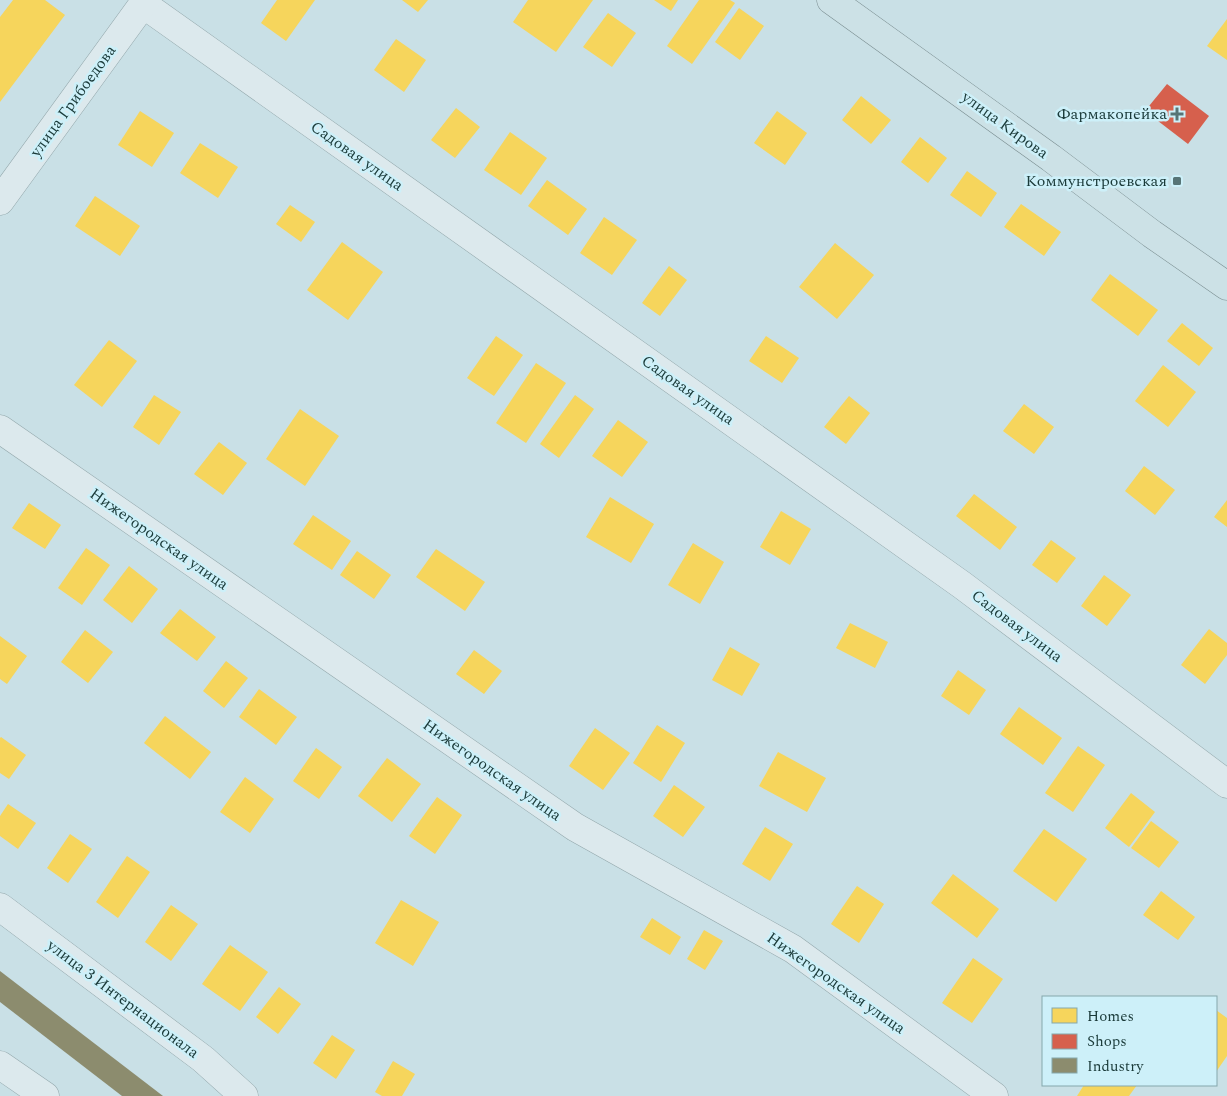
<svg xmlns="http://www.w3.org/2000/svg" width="1227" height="1096" font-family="Spectral,serif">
<rect width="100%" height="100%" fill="#c9e0e6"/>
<g fill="#f6d55c">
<polygon points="13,0 45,0 65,15 0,102 0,17"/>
<polygon points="277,0 315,0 286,41 261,23"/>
<polygon points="402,0 428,0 418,12"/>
<polygon points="528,0 593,0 556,52 513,22"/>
<polygon points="654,0 678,0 671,11"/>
<polygon points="699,0 730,0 735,3 692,64 667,46"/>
<polygon points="739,8 764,26 740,60 715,42"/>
<polygon points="608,13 636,33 612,67 583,47"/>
<polygon points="1227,19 1227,60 1207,46"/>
<polygon points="396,39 426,60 404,92 374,70"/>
<polygon points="861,96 891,120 871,144 842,120"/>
<polygon points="456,108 480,127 455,158 431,140"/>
<polygon points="140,111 174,133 152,167 118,145"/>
<polygon points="777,111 807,133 785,165 754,143"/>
<polygon points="510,132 547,158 521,195 484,170"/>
<polygon points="920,137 947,158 928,183 901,162"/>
<polygon points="200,143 238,167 218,198 180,173"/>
<polygon points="967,171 997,193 981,217 950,195"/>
<polygon points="547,180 587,209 568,235 528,206"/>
<polygon points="95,196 140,226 120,256 75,226"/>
<polygon points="1021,204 1061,232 1044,256 1004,227"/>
<polygon points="290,205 315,222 301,242 276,224"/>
<polygon points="604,217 637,240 612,275 580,253"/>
<polygon points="342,242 383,272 348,320 307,290"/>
<polygon points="835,243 874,275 837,319 799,287"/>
<polygon points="669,266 687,280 660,316 642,303"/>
<polygon points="1110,274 1158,310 1138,336 1091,300"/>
<polygon points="1182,323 1213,348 1199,366 1167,341"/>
<polygon points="496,336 523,355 494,396 467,378"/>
<polygon points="766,336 799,358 782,383 749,361"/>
<polygon points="109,340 137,361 102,407 74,385"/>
<polygon points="536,363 566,383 526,443 496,423"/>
<polygon points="1163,365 1196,392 1168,427 1135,401"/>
<polygon points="154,395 181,412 159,445 133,427"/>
<polygon points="575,395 594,409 559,458 540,444"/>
<polygon points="849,396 870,413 846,444 824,427"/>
<polygon points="1024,404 1054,427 1034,454 1003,431"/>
<polygon points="300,409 339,436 305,486 266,459"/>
<polygon points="618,420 648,442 622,477 592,456"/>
<polygon points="219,442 247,463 223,495 194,474"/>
<polygon points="1144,466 1175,490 1155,515 1125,491"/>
<polygon points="974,494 1017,527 1000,550 956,516"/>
<polygon points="610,497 654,524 631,563 586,537"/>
<polygon points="1227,500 1227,527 1214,517"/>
<polygon points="29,503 61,525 45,549 12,528"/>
<polygon points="781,511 811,529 790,565 760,547"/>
<polygon points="313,515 351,541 332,570 293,544"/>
<polygon points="1051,540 1076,558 1057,583 1032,565"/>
<polygon points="693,543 724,562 700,604 668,585"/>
<polygon points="86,548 110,565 82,605 58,588"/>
<polygon points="436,549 485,582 465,611 416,577"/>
<polygon points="357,551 391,575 374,599 340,575"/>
<polygon points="129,566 158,589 132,623 103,600"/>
<polygon points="1104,575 1131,595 1107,626 1081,606"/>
<polygon points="180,609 216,637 197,661 160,633"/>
<polygon points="850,623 888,642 875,668 836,648"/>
<polygon points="1209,629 1227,643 1227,655 1205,684 1181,665"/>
<polygon points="85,630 113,652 88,683 61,662"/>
<polygon points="0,636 27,656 7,684 0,679"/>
<polygon points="730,647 760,664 742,696 712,680"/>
<polygon points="474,650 502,671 484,694 456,674"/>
<polygon points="226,661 248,678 224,708 203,691"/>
<polygon points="958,670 986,690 969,715 941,696"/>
<polygon points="259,689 297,717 276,745 239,717"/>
<polygon points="1019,707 1062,738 1043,765 1000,734"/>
<polygon points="165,716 211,752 190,779 144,743"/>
<polygon points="657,725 685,743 661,782 633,763"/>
<polygon points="595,728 630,753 603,790 569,766"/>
<polygon points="1,737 26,755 9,779 0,773 0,738"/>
<polygon points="1078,746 1105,765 1073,812 1045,793"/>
<polygon points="316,748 342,767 319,799 293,781"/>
<polygon points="778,752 826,778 807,812 759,786"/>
<polygon points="387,758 421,784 392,822 358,796"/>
<polygon points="245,777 274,799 250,833 220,812"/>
<polygon points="674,785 705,807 683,837 653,816"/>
<polygon points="1131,793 1155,812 1129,847 1105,828"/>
<polygon points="437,797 462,815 435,854 409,836"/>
<polygon points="8,804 36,823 18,849 0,836 0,816"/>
<polygon points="1151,821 1179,842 1159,868 1131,848"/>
<polygon points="765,827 793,844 770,881 742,864"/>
<polygon points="1044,829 1087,859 1056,902 1013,871"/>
<polygon points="70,834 92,849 68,883 47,868"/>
<polygon points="127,856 150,872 118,918 96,902"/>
<polygon points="953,874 999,909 977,938 931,903"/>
<polygon points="857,886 884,904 859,943 831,924"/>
<polygon points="1161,891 1195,917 1178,940 1143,915"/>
<polygon points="401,900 439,922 413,966 375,943"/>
<polygon points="171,905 198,924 171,961 145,942"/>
<polygon points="652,918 681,937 670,955 640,937"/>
<polygon points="704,930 723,941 705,970 687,959"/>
<polygon points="230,945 268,972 240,1011 202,984"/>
<polygon points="973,958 1003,979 972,1023 942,1003"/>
<polygon points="279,987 301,1004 278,1034 256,1017"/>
<polygon points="1216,1010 1227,1018 1227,1056 1216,1072"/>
<polygon points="332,1035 355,1050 336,1079 313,1063"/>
<polygon points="393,1061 415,1074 402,1096 382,1096 375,1092"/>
<polygon points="1084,1085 1137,1085 1129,1096 1077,1096"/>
</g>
<polygon fill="#d6604d" points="1167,84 1209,116 1188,144 1145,111"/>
<polygon fill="#8c8c6e" points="0,971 163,1096 122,1096 0,1002"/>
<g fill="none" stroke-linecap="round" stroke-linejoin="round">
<defs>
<g id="minor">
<polyline points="143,4 962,585 1227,784"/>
<polyline points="0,201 146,0"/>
<polyline points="0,429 575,827 793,949 994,1096"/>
<polyline points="0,907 203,1059 244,1096"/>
<polyline points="0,1065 45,1096"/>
</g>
<polyline id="major" points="831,0 1051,158 1152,234 1227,286"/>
</defs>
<use href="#minor" stroke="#93a7ab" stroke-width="29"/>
<use href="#major" stroke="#7a8d90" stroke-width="29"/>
<use href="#minor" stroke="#dce9ed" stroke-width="28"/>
<use href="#major" stroke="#cce1e6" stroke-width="28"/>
</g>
<g fill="#577476" stroke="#cdf0f9" stroke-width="2">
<path d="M1174.5 106.5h5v5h5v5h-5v5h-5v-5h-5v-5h5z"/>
<rect x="1172" y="176" width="10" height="10" rx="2.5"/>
</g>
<g text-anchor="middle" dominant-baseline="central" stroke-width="5" stroke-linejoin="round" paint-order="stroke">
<g font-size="16" fill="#1a3a39" stroke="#cdf0f9">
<text transform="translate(73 101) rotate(-54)">улица Грибоедова</text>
<text transform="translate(1005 125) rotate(36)">улица Кирова</text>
<text transform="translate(357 156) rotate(35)">Садовая улица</text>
<text transform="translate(688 390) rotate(35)">Садовая улица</text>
<text transform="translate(159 539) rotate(35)">Нижегородская улица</text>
<text transform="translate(1017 626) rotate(37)">Садовая улица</text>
<text transform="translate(492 770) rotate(35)">Нижегородская улица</text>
<text transform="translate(836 983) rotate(35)">Нижегородская улица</text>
<text transform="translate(123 999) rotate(37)">улица 3 Интернационала</text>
</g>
<g font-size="16" fill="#1a3a39" stroke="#cdf0f9" text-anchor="end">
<text x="1167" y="114">Фармакопейка</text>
<text x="1167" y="181">Коммунстроевская</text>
</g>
</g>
<rect x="1042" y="996" width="175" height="90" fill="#cdf0f9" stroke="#85a7ac"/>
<rect x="1052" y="1008" width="25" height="15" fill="#f6d55c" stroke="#85a7ac"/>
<text x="1087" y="1021" font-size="15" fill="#1a3a39">Homes</text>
<rect x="1052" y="1034" width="25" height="15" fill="#d6604d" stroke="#85a7ac"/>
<text x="1087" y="1046" font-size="15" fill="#1a3a39">Shops</text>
<rect x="1052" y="1058" width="25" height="15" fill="#8c8c6e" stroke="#85a7ac"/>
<text x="1087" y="1071" font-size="15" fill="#1a3a39">Industry</text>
</svg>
